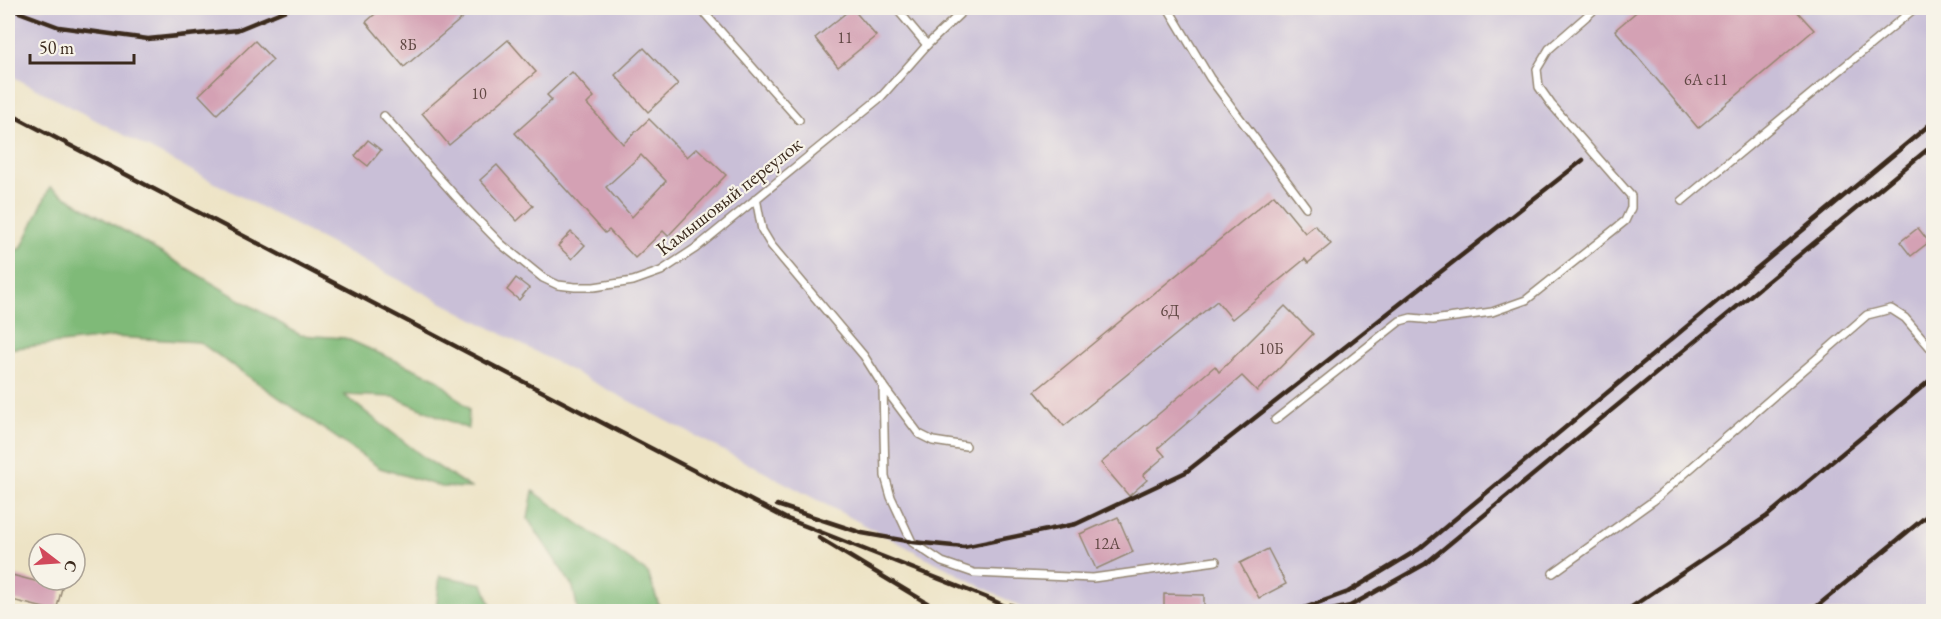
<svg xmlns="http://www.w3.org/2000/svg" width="1941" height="619" font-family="'EB Garamond',serif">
<rect width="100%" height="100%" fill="#f7f3e8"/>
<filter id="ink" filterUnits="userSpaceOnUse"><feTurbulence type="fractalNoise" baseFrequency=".0167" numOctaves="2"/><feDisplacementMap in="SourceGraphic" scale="12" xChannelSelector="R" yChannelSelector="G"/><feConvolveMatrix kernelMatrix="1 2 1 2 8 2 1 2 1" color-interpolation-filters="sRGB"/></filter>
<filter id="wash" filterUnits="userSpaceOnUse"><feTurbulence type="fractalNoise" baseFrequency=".008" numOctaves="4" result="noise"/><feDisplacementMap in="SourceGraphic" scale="24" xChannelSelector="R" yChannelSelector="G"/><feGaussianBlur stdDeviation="1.35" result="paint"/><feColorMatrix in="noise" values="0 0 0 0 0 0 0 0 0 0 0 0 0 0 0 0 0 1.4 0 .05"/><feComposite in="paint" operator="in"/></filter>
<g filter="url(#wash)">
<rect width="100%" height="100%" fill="#ede3c5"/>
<polygon fill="#c9bfd7" points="8,8 1933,8 1933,611 1028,611 8,74"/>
<g fill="#7fba78" stroke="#5d724b" stroke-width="1.5">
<polygon points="50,187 300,335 345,338 437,379 469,409 468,429 394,397 344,395 426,459 471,488 442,487 380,468 199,342 114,337 8,349 8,250 21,249"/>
<polygon points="533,491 648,573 661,611 578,611 573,587 528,519"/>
<polygon points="440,576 483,584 493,611 436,611"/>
</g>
<g id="blocks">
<g fill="#d4a1b4" fill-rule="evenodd">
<polygon points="382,8 474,8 404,67 366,22"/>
<polygon points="852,8 876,36 838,67 815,38"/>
<polygon points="1641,8 1794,8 1814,30 1698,128 1615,30"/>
<polygon points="508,40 536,72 449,145 422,113"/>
<polygon points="255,41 273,60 217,114 199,95"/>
<polygon points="644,48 678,84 648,112 615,75"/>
<path d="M572 72 594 97 587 104 623 144 649 119 687 157 697 148 726 175 668 236 663 231 635 258 609 230 605 233 515 133 552 100 547 95ZM641 155 666 181 632 217 606 187Z"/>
<polygon points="368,140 381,150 368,166 355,156"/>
<polygon points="497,165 533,206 517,221 480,180"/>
<polygon points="1274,195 1305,233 1315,225 1331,244 1308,263 1305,259 1232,319 1217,301 1064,426 1035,391"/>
<polygon points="1918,228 1929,242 1911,256 1900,242"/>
<polygon points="571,232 585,245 572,259 558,246"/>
<polygon points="516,278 529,288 519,300 507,290"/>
<polygon points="1285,306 1313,334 1257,391 1242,376 1158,448 1165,456 1143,475 1147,480 1129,496 1101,463 1215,366 1219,372"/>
<polygon points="1118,517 1133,552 1096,569 1080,534"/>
<polygon points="1268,549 1286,584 1259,598 1240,563"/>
<polygon points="8,574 62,588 56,611 8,599"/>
<polygon points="1164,594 1204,595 1204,612 1164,612"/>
</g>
</g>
</g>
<g filter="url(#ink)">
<use href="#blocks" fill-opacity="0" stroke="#948672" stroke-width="1.5"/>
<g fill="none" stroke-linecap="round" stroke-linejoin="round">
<defs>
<g id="lane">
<polyline points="700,8 799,120"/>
<polyline points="896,8 927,45"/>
<polyline points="1168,8 1210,78 1306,207"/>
<polyline points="384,116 466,208 501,244 543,278 558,285 575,287 594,287 633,281 661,271 696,248 881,97 927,45 966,8"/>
<polyline points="756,198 762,230 771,245 864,356 883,386 919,434 933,441 966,446"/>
<polyline points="1682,201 1915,8"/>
<polyline points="883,386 885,476 891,497 912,542 942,562 974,573 1093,578 1216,561"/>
<polyline points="1275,420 1400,321 1411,318 1433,320 1492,312 1526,300 1625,221 1631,208 1631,196 1551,104 1539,87 1537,69 1549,49 1596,8"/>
<polyline points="1553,573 1653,501 1867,315 1891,309 1905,318 1934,352"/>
</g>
</defs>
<use href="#lane" stroke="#948672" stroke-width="10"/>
<use href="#lane" stroke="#fff" stroke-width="7"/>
<g stroke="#3b2a1e" stroke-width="4.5">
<polyline points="8,8 59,27 148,39 237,30 291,8"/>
<polyline points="8,113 785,518 990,599 1017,612"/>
<polyline points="777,505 862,533 912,542 964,547 1076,524 1186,472 1583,160"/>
<polyline points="819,538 942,612"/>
<polyline points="1010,605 1031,612"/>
<polyline points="1293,612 1348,592 1419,549 1934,121"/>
<polyline points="1323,612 1350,606 1425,564 1934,144"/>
<polyline points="1624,612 1767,516 1934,377"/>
<polyline points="1810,612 1934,510"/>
</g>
</g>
</g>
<g text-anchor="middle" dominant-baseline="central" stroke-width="4.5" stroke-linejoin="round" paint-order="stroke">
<g font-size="16" fill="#614844">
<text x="845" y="37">11</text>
<text x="408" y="44">8Б</text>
<text x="1706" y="79">6А с11</text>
<text x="479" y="93">10</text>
<text x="1170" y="310">6Д</text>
<text x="1271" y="348">10Б</text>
<text x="1107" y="543">12А</text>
</g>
<g font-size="20" fill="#3b2a1e" stroke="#f7f3e8">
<text transform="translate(729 196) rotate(-38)">Камышовый переулок</text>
</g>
</g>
<rect width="1941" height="619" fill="none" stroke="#f7f3e8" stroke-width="30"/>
<g transform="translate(57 562) rotate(107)"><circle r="28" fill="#f7f3e8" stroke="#aca397" stroke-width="1.5"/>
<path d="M0-4.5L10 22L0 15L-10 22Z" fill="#d1495b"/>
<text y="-9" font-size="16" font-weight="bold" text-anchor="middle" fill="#3b2a1e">С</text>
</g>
<path d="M30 54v9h104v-9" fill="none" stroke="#3b2a1e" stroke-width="3"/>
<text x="39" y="54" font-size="18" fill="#3b2a1e" stroke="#f7f3e8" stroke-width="4.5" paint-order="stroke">50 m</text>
</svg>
